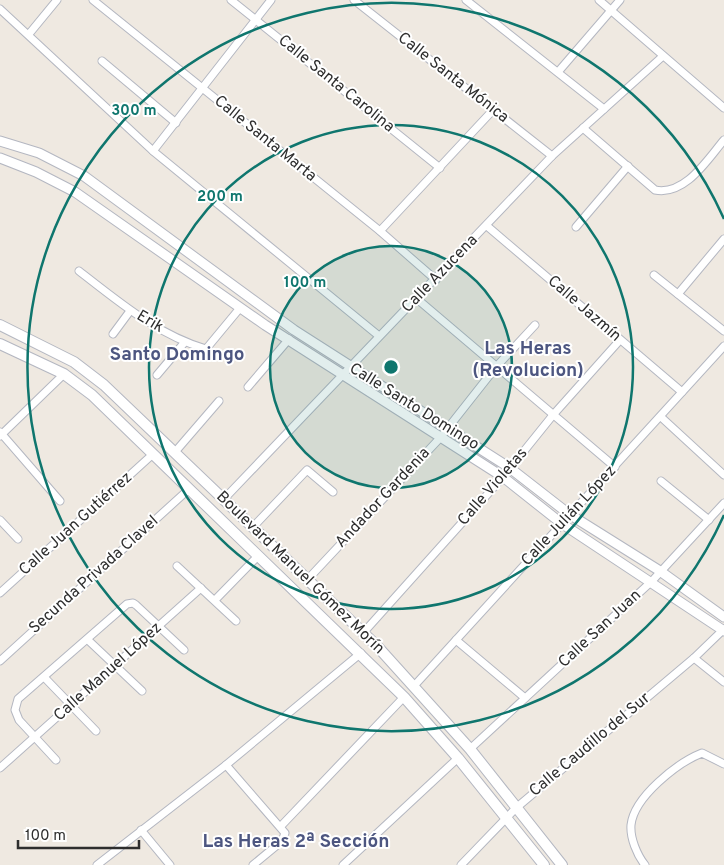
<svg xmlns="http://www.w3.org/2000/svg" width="724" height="865" font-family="Overpass,sans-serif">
<rect width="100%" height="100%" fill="#efe9e1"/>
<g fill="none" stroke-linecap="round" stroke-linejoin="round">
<defs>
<g id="minor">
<polyline points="93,0 380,231 436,280"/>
<polyline points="231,0 440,168"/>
<polyline points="354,0 552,156"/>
<polyline points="466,0 604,109"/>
<polyline points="599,0 724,108"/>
<polyline points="0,9 153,151 379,336"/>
<polyline points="29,34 57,0"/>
<polyline points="102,61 176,123"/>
<polyline points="558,72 620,0"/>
<path d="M583 128 655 190C685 196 707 160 724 140"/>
<polyline points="153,151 271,0"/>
<polyline points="487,226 682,392"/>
<polyline points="576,227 628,166"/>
<polyline points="380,231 494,109"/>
<path d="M79 271C119 302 158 335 206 349L240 308"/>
<polyline points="654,275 724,331"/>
<polyline points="678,294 724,239"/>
<polyline points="416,298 615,467"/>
<polyline points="113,334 130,311"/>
<polyline points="157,375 184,343"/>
<polyline points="248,387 289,339"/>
<polyline points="661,417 724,475"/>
<polyline points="0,432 60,501"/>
<polyline points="0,436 64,374"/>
<polyline points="175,452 219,401"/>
<polyline points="661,481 709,520"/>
<polyline points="224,499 552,156 663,56"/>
<polyline points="0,520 18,539"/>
<polyline points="253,527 307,470 333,492"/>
<polyline points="177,566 236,621"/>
<polyline points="308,579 440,438 496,367 535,325"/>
<polyline points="0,593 153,454"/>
<polyline points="215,600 258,556"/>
<polyline points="364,632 503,477 553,415 620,340"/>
<polyline points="88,640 142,691"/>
<polyline points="456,640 525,698"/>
<polyline points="694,658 724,682"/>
<polyline points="0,661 189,489"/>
<polyline points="44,677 96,731"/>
<polyline points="414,686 724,346"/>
<polyline points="470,749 652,581 724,503"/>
<polyline points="56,760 19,720 15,710 18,699 127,604 133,603 136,605 184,650"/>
<polyline points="226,765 285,833 282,841 253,865"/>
<polyline points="0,768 201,588"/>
<polyline points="281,826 404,697"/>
<polyline points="141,830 170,865"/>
<polyline points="97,865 226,765 361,653"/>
<polyline points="343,865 458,758"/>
<polyline points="461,865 516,808 694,658 724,629"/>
<path d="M645 865C637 855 630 838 631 825 634 797 677 763 702 753L724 764"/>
</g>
<g id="tertiary">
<polyline points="0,141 39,153 84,176 294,330 510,468 569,514 660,571 724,617"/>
<polyline points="0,158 36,172 75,192 265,325 503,477 561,523 724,631"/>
</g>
<g id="secondary">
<polyline points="0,325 74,362 104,385 377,646 470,749 562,865"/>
<polyline points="0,344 64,374 92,395 404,697 458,758 544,865"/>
</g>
</defs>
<use href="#minor" stroke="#b4b7c1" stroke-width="9"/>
<use href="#tertiary" stroke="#b4b7c1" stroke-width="11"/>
<use href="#secondary" stroke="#b4b7c1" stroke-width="12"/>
<use href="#minor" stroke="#fff" stroke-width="7"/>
<use href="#tertiary" stroke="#fff" stroke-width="9"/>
<use href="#secondary" stroke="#fff" stroke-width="10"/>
</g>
<circle cx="391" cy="367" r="121" fill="#0f766e" fill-opacity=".12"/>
<g fill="none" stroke="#0f766e" stroke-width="2.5">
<circle cx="391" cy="367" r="121"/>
<circle cx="391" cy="367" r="242"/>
<path d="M724 515A364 364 0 1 1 724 219"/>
</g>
<g text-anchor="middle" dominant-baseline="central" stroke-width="4" stroke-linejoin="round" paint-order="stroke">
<g font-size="16" fill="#2e2e2e" stroke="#fff">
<text transform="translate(453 78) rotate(38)">Calle Santa Mónica</text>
<text transform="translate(336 84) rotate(39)">Calle Santa Carolina</text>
<text transform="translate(265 139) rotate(39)">Calle Santa Marta</text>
<text transform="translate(440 274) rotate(-46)">Calle Azucena</text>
<text transform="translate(584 309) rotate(41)">Calle Jazmín</text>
<text transform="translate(150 322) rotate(31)">Erik</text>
<text transform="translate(414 407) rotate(32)">Calle Santo Domingo</text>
<text transform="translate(493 487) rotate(-49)">Calle Violetas</text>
<text transform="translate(383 498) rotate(-47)">Andador Gardenia</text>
<text transform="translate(569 516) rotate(-47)">Calle Julián López</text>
<text transform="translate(76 524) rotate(-42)">Calle Juan Gutiérrez</text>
<text transform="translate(300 573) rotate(44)">Boulevard Manuel Gómez Morín</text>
<text transform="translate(94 575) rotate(-42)">Secunda Privada Clavel</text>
<text transform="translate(600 629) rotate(-43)">Calle San Juan</text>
<text transform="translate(108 672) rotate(-42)">Calle Manuel López</text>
<text transform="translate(590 745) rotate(-40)">Calle Caudillo del Sur</text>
</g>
<g font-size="19" font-weight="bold" fill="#4d5680" stroke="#fff">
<text x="528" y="349">Las Heras<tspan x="528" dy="22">(Revolucion)</tspan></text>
<text x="177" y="355">Santo Domingo</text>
<text x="296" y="842">Las Heras 2ª Sección</text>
</g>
</g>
<circle cx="391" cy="367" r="8" fill="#0f766e" stroke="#fff" stroke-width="2.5"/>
<g font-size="15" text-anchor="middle" font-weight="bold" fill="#0f766e" stroke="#fff" stroke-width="4" stroke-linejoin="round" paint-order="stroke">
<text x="134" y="115">300 m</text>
<text x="220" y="201">200 m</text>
<text x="305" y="287">100 m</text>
</g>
<path d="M18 840v8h121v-8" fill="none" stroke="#2e2e2e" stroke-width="2.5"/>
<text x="25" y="840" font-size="15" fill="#2e2e2e" stroke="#ffffff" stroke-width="4" paint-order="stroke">100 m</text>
</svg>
